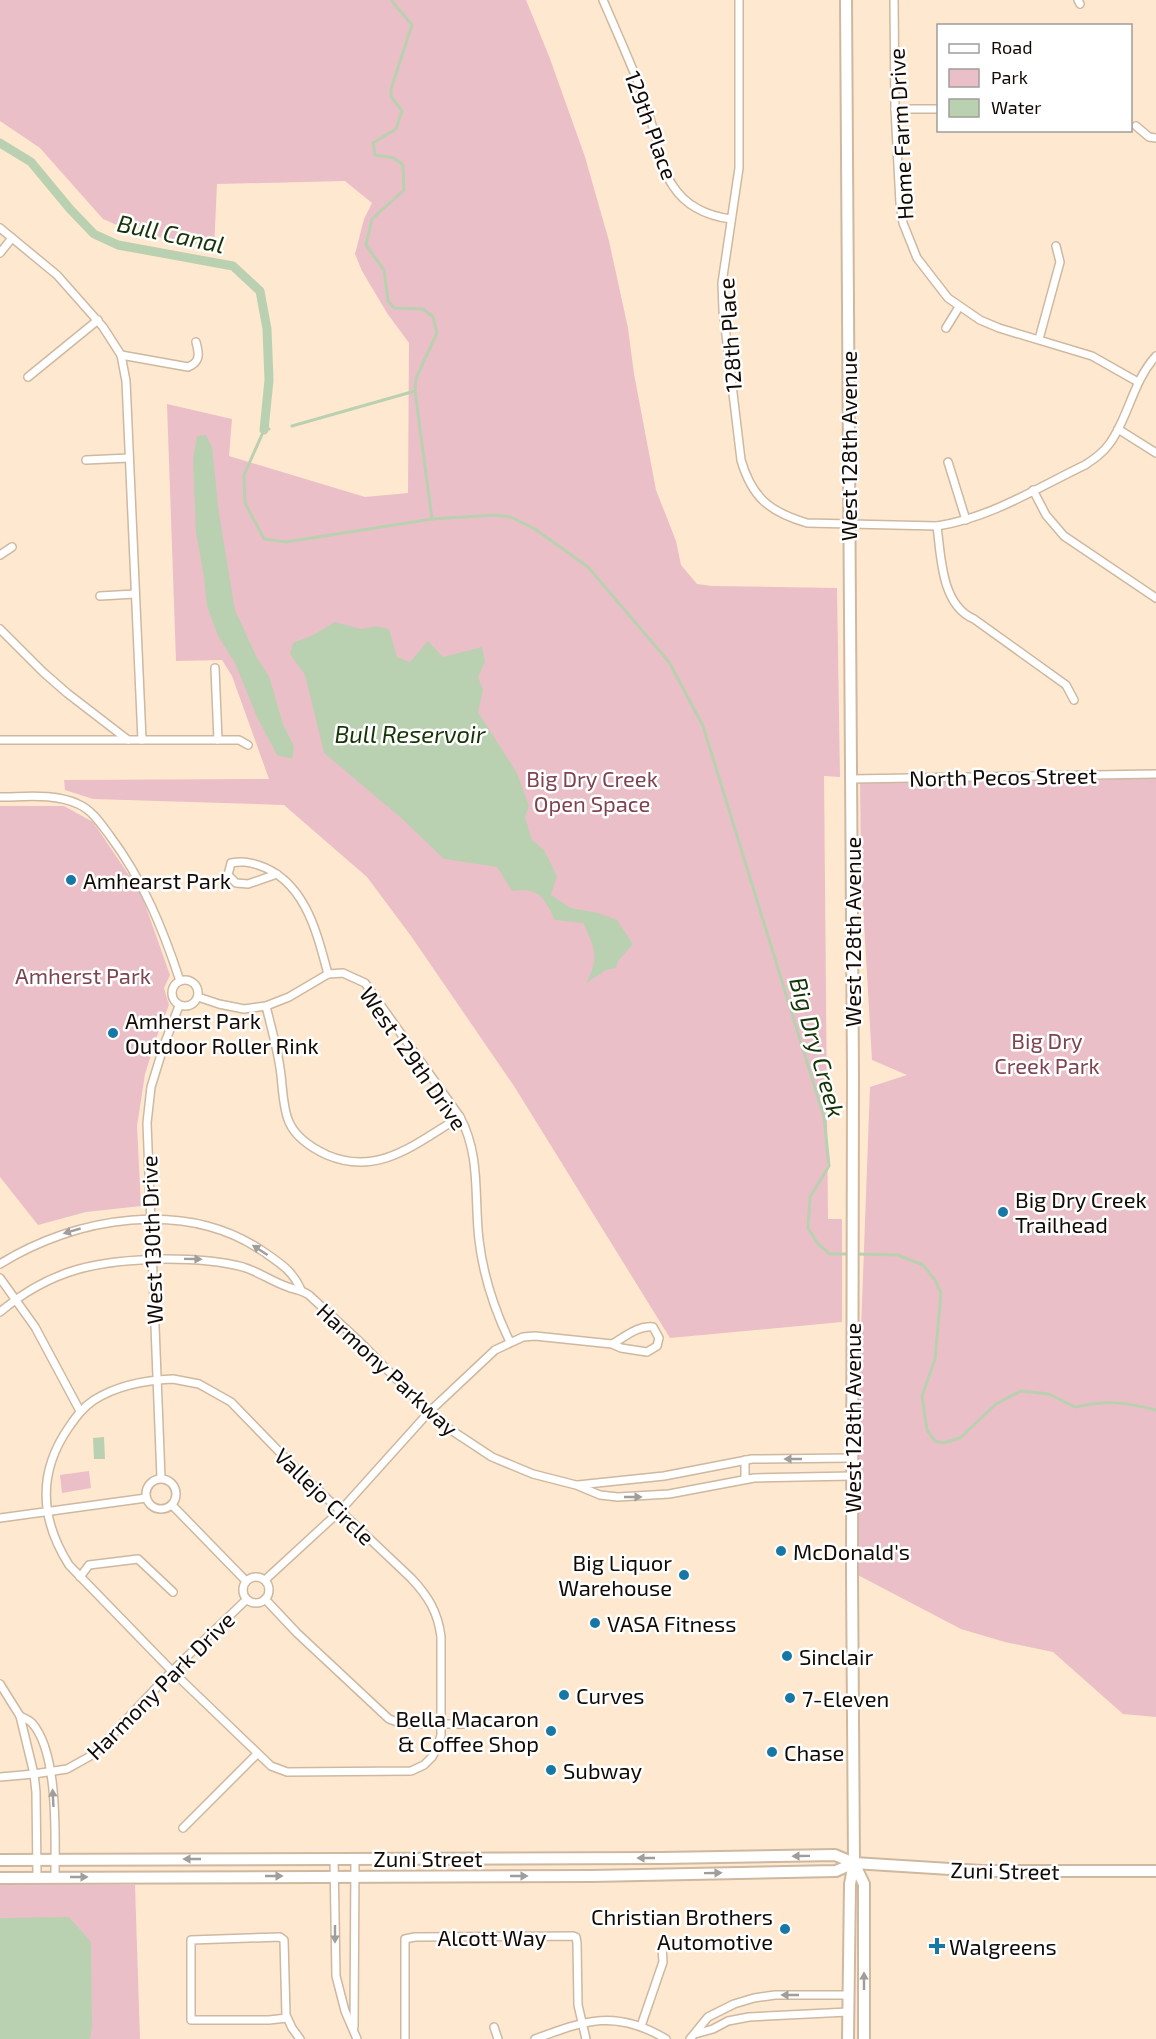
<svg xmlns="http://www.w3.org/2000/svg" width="1156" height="2039" font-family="'Exo 2',sans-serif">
<rect width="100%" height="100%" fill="#fee8cf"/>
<g fill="#ebbfc7">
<polygon points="0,0 526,0 549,56 585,157 609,241 628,328 634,374 656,490 676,541 681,565 697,584 712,586 837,588 840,777 824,776 828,1219 842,1219 842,1322 670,1338 514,1086 411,936 367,877 284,805 93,799 65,790 64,780 269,779 232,676 222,660 176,661 167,404 232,419 229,456 365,497 408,493 409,343 387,313 362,271 355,254 364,219 372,203 345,181 217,184 214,248 133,232 103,219 40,148 0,121"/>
<polygon points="1156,774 1156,1717 1123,1714 1053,1652 1005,1642 961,1629 852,1572 870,1087 907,1075 872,1060 861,872 860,778"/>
<polygon points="0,806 64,806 93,822 141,893 170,975 164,988 169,1005 159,1030 145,1074 137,1126 141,1206 86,1212 38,1225 0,1177"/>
<polygon points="89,1471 91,1488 62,1493 60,1475"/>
<polygon points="0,1884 135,1885 140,2039 0,2039"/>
</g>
<g fill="#bad1b1">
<polygon points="206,435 212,447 219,513 235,610 257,658 269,676 283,724 294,746 292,759 277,755 257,717 235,663 218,636 207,606 204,578 196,533 193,459 197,436"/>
<path d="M335 622 361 629 375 626 389 629 397 657 410 662 428 641 443 657 482 647 485 662 478 677 483 690 478 712 517 773 529 806 525 817 532 840 544 850 557 876 551 895 571 908 598 913 617 920 633 944 618 961 616 968 606 970 586 983C600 957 595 949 583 923L555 920C544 897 539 887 512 891L497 867 444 859 401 818 324 753 305 675 290 654 293 643 313 635Z"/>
<polygon points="104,1437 105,1459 94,1459 93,1438"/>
<polygon points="69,1917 91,1942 92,2026 90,2039 0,2039 0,1918"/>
</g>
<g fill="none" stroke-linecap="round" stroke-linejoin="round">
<g stroke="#bad1b1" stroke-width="3">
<polyline points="415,391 432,519"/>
<polyline points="292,426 415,391 416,378 437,333 433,317 423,309 394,308 388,301 384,270 366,245 372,219 404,190 403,165 394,158 375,155 373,143 396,129 402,111 391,97 391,89 412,25 391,0"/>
<polyline points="269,429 264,430 244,475 245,503 264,539 286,542 432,519 494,515 511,517 535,529 588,567 669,662 703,726 824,1117 829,1166 810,1197 808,1228 818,1244 830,1254 850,1254"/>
<path d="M857 1254 898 1255 923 1265 935 1280 941 1293 935 1359 922 1396 927 1430 935 1441 943 1443 960 1438 996 1404 1021 1391 1049 1394 1075 1407C1107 1400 1125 1402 1156 1410"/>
</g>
<polyline stroke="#bad1b1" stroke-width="9" points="0,143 31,162 70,209 94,234 118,245 233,266 260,291 267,329 269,380 264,430"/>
<defs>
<g id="street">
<path d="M603 0C615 28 628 57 639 85 645 103 651 121 656 138 660 155 663 171 673 186 686 206 708 216 731 219"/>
<path d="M739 0V168L722 283 723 310 741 460C752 498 770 512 807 523L937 526C990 518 1037 488 1085 465 1094 459 1103 453 1110 443 1129 416 1133 381 1156 356"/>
<polyline points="894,0 895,109 900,203 903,223 917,258 948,298 980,320 999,328 1092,356 1138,382"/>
<polyline points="1078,0 1080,4"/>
<polyline points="895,109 938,109"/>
<polyline points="1136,126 1149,137 1156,138"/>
<polyline points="0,228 57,275 103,327 121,355 126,381 142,740"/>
<polyline points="0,253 12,238"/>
<polyline points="946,328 959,307"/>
<polyline points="1039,339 1060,262 1056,246"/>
<path d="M121 355 188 367C201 362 199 353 196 342"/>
<polyline points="28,377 98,320"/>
<polyline points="1118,429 1156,453"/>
<polyline points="86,460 129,458"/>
<polyline points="948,462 966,520"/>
<polyline points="1033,490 1046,515 1064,536 1156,598"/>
<path d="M937 526C941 556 941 605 974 619L1066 685 1074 700"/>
<polyline points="0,555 12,547"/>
<polyline points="100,596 135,594"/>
<polyline points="0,629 43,672 67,693 128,740"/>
<polyline points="215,668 218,740"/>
<polyline points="0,740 239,740 248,745"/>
<polyline points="851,779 1156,774"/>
<path d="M0 797C25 797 54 793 78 804 92 810 101 824 110 836 143 880 163 929 180 981"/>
<path d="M277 874 248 884 236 883 228 875 231 863C242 861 248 862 258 865 305 880 317 933 328 974"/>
<circle cx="185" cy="993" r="13"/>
<path d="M198 997 219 1004 244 1009 266 1006 289 997 328 974 343 973 365 983 460 1117C481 1156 474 1198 479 1240 483 1274 495 1311 510 1342"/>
<path d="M266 1006C271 1027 277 1047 280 1068 283 1086 282 1106 289 1122 296 1138 312 1148 327 1155 379 1177 416 1143 460 1117"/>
<path d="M0 1264C75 1217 186 1198 264 1252 280 1263 293 1271 301 1290"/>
<polyline points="0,1278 35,1327 80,1411"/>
<path d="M0 1312C52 1268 100 1260 166 1259 192 1259 217 1260 243 1267 259 1272 273 1282 288 1287 296 1290 302 1290 309 1295L360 1342 429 1412 451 1430 492 1457 533 1474 576 1485 600 1495 618 1497 669 1494 754 1478 852 1476"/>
<path d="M173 1379 199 1384 231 1402 297 1470 411 1578C428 1596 438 1612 441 1637V1735L438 1746 432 1757 424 1765 411 1771 287 1772 271 1766 172 1671 69 1565C40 1519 37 1473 69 1427 76 1417 83 1407 94 1400 118 1385 145 1380 173 1379Z"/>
<polyline points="745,1460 745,1479"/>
<polyline points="161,1478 147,1123 151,1087 164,1045 179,1006"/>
<circle cx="161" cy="1494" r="15"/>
<polyline points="578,1485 664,1476 752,1459 852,1458"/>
<polyline points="172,1505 246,1581"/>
<polyline points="0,1518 146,1498"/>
<circle cx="256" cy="1590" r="13"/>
<polyline points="80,1577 89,1565 138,1559 173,1592"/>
<path d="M265 1580 340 1511 429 1412 495 1350 523 1337 535 1336 612 1344 621 1348 647 1352 657 1346 659 1338 653 1327C638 1325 625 1337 612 1344"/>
<polyline points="265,1599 297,1633 389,1719 403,1724 495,1724"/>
<polyline points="0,1684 20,1716 34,1774 36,1792 37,1877"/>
<path d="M20 1716C24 1718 29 1720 32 1723 59 1753 55 1838 55 1877"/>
<polyline points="0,1777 34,1774 67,1769 94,1754 172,1671 246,1600"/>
<polyline points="183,1828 257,1754"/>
<polyline points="334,1859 336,1976 345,2011 357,2039"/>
<polyline points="287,2018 269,2020 191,2020 191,1940 280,1937 284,1940 286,2015 292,2028 300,2039"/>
<polyline points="641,2026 663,1962 662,1947"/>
<polyline points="354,2027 355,1859"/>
<polyline points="494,2027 498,2039"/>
<polyline points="695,2034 713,2029 728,2021 749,2017 848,2012"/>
<polyline points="405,2039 405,1939 415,1937 573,1936 576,1937 577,1943 578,2005 586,2039"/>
<path d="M535 2039C586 2020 616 2009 666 2039"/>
<polyline points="690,2039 708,2017 734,2004 754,1998 775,1995 848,1995"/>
</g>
<g id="secondary">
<polyline points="846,0 853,1076 852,1572 854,1863 850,1884 848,2039"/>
<polyline points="0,1860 662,1858 835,1855 854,1863 982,1871 1156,1871"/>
<polyline points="854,1863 864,1884 864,2039"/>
<polyline points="0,1878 592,1876 836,1871 854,1863"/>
</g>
</defs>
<use href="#street" stroke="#ceb8a0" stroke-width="10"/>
<use href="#secondary" stroke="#ceb8a0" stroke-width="14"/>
<use href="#street" stroke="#fff" stroke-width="7"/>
<use href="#secondary" stroke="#fff" stroke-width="10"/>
</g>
<defs><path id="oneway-solid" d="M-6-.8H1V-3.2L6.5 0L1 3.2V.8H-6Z" transform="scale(1.5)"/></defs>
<g fill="#a09d9b">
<use href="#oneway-solid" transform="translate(72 1231) rotate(164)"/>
<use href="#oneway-solid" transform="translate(260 1250) rotate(-147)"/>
<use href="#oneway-solid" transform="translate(193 1259) rotate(1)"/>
<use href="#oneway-solid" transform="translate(793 1459) rotate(180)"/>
<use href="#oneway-solid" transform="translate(633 1497)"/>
<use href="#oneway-solid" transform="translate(53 1798) rotate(-93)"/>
<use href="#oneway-solid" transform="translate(801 1856) rotate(179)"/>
<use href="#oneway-solid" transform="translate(646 1858) rotate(180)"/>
<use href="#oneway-solid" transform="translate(192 1859) rotate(-180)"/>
<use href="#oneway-solid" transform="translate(713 1873) rotate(-1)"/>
<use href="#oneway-solid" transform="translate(274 1876)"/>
<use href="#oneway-solid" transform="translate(519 1876)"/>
<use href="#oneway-solid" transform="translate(79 1877)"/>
<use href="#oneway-solid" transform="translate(335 1934) rotate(90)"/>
<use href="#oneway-solid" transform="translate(864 1981) rotate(-90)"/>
<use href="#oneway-solid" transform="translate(790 1995) rotate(-180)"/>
</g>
<g fill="#1878a5" stroke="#fff" stroke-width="2">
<circle cx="71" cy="880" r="6"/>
<circle cx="113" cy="1033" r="6"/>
<circle cx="1003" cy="1212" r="6"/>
<circle cx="781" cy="1551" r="6"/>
<circle cx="684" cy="1575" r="6"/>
<circle cx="595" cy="1623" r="6"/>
<circle cx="787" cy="1656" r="6"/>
<circle cx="564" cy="1695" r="6"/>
<circle cx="790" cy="1698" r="6"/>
<circle cx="551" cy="1731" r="6"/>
<circle cx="772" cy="1752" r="6"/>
<circle cx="551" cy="1770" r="6"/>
<circle cx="785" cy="1929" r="6"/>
<path d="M934 1937h6v6h6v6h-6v6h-6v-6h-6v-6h6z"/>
</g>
<g text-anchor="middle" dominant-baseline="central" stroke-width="5" stroke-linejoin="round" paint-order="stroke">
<g font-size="22" fill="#120a04" stroke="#fff">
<text transform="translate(652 125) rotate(70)">129th Place</text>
<text transform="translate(900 134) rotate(-93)">Home Farm Drive</text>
<text transform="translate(729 335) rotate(-94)">128th Place</text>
<text transform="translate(848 446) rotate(-90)">West 128th Avenue</text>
<text transform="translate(1003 776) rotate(-1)">North Pecos Street</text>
<text transform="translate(852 932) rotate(-90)">West 128th Avenue</text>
<text transform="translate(414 1058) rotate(55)">West 129th Drive</text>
<text transform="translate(151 1240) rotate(-92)">West 130th Drive</text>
<text transform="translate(388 1369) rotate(43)">Harmony Parkway</text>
<text transform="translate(852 1418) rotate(-90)">West 128th Avenue</text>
<text transform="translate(325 1496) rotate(44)">Vallejo Circle</text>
<text transform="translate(160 1685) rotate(-45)">Harmony Park Drive</text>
<text x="428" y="1858">Zuni Street</text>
<text transform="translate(1005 1870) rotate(1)">Zuni Street</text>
<text x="492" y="1937">Alcott Way</text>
</g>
<g font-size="22" fill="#7d4350" stroke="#fff">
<text x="592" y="778">Big Dry Creek<tspan x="592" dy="25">Open Space</tspan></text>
<text x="83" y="975">Amherst Park</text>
<text x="1047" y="1040">Big Dry<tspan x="1047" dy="25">Creek Park</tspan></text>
</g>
<g font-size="22" fill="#120a04" stroke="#fff" text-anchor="start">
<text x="83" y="880">Amhearst Park</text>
<text x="125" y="1020">Amherst Park<tspan x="125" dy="25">Outdoor Roller Rink</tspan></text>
<text x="1015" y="1199">Big Dry Creek<tspan x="1015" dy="25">Trailhead</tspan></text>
<text x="793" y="1551">McDonald's</text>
<text x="672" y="1562" text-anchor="end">Big Liquor<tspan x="672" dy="25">Warehouse</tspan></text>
<text x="607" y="1623">VASA Fitness</text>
<text x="799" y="1656">Sinclair</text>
<text x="576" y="1695">Curves</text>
<text x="802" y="1698">7-Eleven</text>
<text x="539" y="1718" text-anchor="end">Bella Macaron<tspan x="539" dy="25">&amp; Coffee Shop</tspan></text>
<text x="784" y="1752">Chase</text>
<text x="563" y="1770">Subway</text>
<text x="773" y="1916" text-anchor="end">Christian Brothers<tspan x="773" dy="25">Automotive</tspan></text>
<text x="949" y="1946">Walgreens</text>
</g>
<g font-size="24" font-style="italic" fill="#153405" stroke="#fff">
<text transform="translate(171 233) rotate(12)">Bull Canal</text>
<text x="410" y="733">Bull Reservoir</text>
<text transform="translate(818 1047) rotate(74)">Big Dry Creek</text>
</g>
</g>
<rect x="937" y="24" width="195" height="108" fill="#ffffff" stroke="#a09d9b" stroke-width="1.5"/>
<rect x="949" y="44" width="30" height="9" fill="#ffffff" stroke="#a09d9b" stroke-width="1.5"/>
<text x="991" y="54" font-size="18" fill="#120a04">Road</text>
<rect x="949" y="69" width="30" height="18" fill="#ebbfc7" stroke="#a09d9b" stroke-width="1.5"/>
<text x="991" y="84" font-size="18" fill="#120a04">Park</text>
<rect x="949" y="99" width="30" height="18" fill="#bad1b1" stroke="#a09d9b" stroke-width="1.5"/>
<text x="991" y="114" font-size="18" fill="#120a04">Water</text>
</svg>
